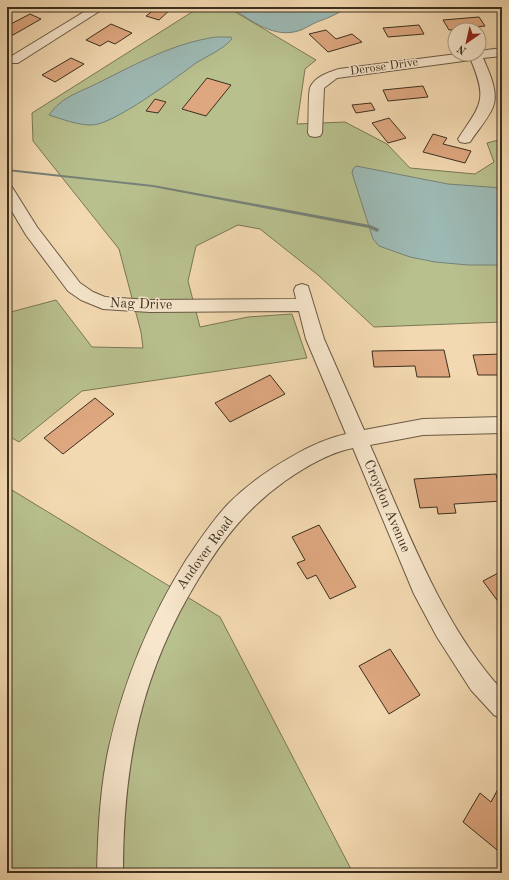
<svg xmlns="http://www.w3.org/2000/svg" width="509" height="880" font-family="'Old Standard TT',serif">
<rect width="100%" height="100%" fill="#f3d9b1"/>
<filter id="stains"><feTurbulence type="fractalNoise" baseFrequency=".005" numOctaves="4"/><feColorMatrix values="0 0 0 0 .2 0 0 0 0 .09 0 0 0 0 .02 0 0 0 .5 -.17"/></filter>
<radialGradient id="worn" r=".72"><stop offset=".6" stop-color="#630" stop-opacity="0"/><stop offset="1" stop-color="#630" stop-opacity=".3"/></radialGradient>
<g fill="#b8c08e" stroke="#7a7856">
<polygon points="200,7 227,7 316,60 305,69 297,124 345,122 387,144 410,168 475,174 494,162 487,143 502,139 502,322 374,327 318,275 260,229 238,225 196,246 188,281 200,327 248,317 292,314 307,358 82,391 19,442 7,435 7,313 56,300 92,347 143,348 141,332 119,249 33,141 32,113"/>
<polygon points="7,487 220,617 353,873 7,873"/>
</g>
<g fill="#9db9b3" stroke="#768278">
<path d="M230 7H346L345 9C335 15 328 18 317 22 312 24 306 28 301 30 274 40 251 20 230 7Z"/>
<path d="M216 37H231L232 39C222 50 209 55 196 63 177 77 112 126 91 125 77 125 62 119 49 115 62 96 81 92 100 82 138 63 174 43 216 37Z"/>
<polygon points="356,166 448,184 502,188 502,265 468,265 435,262 410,257 379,246 373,239 352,173 353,169"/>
</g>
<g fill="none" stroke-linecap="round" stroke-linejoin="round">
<polygon fill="#768278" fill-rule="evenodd" points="7,169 153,185 370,225 379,229 379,230 377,232 369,228 153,187 7,171"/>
</g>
<g fill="#dea780" stroke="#3c2f1f">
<polygon points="149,7 173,7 159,20 146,16 155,9"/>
<polygon points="30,14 41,19 13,35 7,32 7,26"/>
<polygon points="479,17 485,26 449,30 443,20"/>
<polygon points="111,24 132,33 115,44 108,41 100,46 86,40"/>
<polygon points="419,25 424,34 388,37 383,28"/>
<polygon points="326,30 336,39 352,34 362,42 328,52 309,34"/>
<polygon points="71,58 84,64 55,82 42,75"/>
<polygon points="207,78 231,85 206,116 182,109"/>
<polygon points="423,86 428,97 388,101 383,90"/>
<polygon points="155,99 166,102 158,113 146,111"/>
<polygon points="371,103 375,110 356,113 352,105"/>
<polygon points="389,118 406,138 388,143 372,123"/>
<polygon points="433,134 447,138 443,144 471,151 465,163 423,152"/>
<polygon points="444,350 450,377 417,377 415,366 374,367 372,351"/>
<polygon points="502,354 502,375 478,375 473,355"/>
<polygon points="270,375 285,394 230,422 215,403"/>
<polygon points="95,398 114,414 63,454 44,438"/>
<polygon points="496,474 502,501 454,504 456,513 438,514 437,507 420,508 414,479"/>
<polygon points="319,525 356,587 330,599 316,575 307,579 297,563 305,560 292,537"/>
<polygon points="502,571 502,607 483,581"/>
<polygon points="390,649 420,695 389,714 359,666"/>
<polygon points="498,789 502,792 502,854 463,822 480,793 491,802"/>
</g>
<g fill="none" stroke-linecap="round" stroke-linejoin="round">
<defs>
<g id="minor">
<polygon points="92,7 106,7 18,63 10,63 8,60 10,57"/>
<path d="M502 48V56L483 58C489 72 499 92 493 107 488 119 477 131 470 142L465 143 460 142 458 139C481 104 488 101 471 60L337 78 324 88 322 133 320 136 315 137 310 136 308 133C309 123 308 96 310 88 314 77 329 72 339 69L457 54H479V51Z"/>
<path d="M7 185 12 187 37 227 80 283 93 292 105 297 150 300 296 299 294 290 296 286 302 284 308 286 324 339 364 430 423 419 502 417V433L423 435 370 445C406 526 441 624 502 690V719L494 715 471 690 437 637 414 594 353 448C328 453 305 467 285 481 247 508 223 539 199 578 141 672 123 763 123 873H97C98 831 100 788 109 747 124 680 150 618 186 560 199 541 212 521 228 504 246 486 268 470 291 457 308 447 327 438 346 434L306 339 299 311 150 312 103 309 81 300 68 291 26 235 7 203Z"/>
</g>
</defs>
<use href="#minor" stroke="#6a5a44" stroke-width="2"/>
<use href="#minor" fill="#f7e6cc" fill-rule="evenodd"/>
</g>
<g text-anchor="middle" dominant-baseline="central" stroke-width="3" stroke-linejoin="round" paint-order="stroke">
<g font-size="12" fill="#3c2f1f" stroke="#f7e6cc">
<text transform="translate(384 67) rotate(-8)">Derose Drive</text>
</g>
<g font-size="14" fill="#3c2f1f" stroke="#f7e6cc">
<text transform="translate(141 304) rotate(2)">Nag Drive</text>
<text transform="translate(387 506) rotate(67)">Croydon Avenue</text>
<text transform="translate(205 553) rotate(-54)">Andover Road</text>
</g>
</g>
<rect width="509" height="880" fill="none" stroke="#f3d9b1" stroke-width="24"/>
<rect x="8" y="8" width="493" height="864" fill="none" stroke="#3c2f1f" stroke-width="2"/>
<rect x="12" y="12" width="485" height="856" fill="none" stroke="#3c2f1f"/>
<g transform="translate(467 42) rotate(214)"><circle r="19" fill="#f7e6cc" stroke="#ac9d87"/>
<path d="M0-3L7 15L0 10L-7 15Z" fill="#8f2418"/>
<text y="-6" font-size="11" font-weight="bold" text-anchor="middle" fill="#3c2f1f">N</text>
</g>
<rect width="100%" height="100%" filter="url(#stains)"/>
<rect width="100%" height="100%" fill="url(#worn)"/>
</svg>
